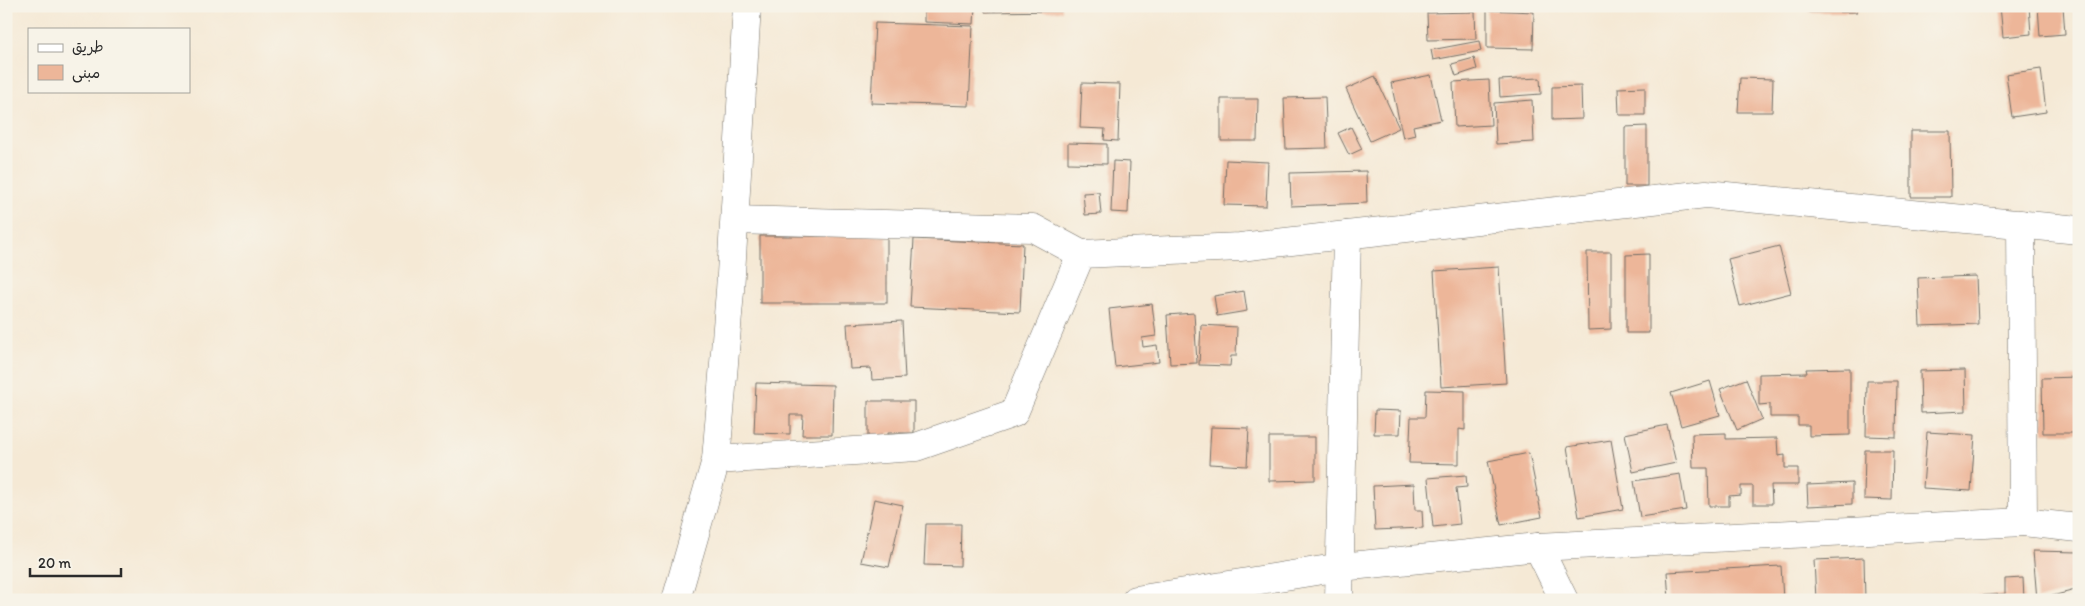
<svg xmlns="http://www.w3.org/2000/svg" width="2085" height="606" font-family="Itim,'Playpen Sans Arabic',sans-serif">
<rect width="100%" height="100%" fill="#f7f3e8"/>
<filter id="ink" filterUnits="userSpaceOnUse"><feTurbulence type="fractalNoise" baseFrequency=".02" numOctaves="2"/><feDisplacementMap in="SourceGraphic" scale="10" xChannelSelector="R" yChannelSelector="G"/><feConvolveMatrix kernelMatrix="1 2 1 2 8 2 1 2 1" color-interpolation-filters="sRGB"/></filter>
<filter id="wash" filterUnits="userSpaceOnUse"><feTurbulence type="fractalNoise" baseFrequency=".0096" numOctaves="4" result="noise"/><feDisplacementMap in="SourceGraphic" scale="20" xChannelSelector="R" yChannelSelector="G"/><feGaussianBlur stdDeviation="1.12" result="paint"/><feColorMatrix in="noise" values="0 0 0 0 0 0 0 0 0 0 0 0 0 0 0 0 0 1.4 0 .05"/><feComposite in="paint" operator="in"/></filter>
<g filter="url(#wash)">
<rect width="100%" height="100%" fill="#f5e9d5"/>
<g id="blocks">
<g fill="#edb699">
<polygon points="924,6 975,6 974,24 924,22"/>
<polygon points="985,6 1062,6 1062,11 985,12"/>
<polygon points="1809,6 1857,6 1857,12 1808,12"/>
<polygon points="2000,6 2029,6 2031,34 2003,37"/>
<polygon points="2038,6 2063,6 2065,34 2040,36"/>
<polygon points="1487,10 1534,12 1533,49 1487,48"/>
<polygon points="1475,12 1476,39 1428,40 1427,13"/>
<polygon points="875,23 973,26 969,106 871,103"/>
<polygon points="1479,41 1481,51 1433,60 1431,50"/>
<polygon points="1474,58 1477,69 1456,76 1452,64"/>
<polygon points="2041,69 2046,112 2012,117 2006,74"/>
<polygon points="1431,75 1441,120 1413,126 1415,135 1403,138 1391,83"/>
<polygon points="1375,76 1399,128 1370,141 1346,89"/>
<polygon points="1540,78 1541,94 1500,97 1499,80"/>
<polygon points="1740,78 1773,79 1772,112 1738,112"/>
<polygon points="1489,80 1491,125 1455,127 1453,82"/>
<polygon points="1082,83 1120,84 1118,141 1104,140 1105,129 1080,128"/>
<polygon points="1581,86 1582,119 1552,120 1552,87"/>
<polygon points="1645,87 1645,115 1619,115 1618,88"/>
<polygon points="1325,97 1327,148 1286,149 1284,98"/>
<polygon points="1221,99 1258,99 1257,141 1221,141"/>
<polygon points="1532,100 1534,142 1496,144 1494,103"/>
<polygon points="1647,126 1647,186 1625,186 1625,127"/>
<polygon points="1351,127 1362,149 1349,155 1338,133"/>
<polygon points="1911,131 1950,131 1951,197 1911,197"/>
<polygon points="1068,143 1107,144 1107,164 1068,163"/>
<polygon points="1226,160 1268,162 1266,206 1224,205"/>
<polygon points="1113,161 1130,162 1128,213 1111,212"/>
<polygon points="1366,171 1367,203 1291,206 1290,173"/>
<polygon points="1099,192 1101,214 1085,215 1083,193"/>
<rect x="760" y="236" width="127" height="67"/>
<polygon points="914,239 1023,244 1020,312 910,307"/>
<polygon points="1779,246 1791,293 1740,306 1728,259"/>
<polygon points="1587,252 1611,252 1611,329 1588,330"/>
<polygon points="1649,254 1649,333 1626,333 1626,255"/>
<polygon points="1499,267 1506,383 1441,387 1434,271"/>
<polygon points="1976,276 1978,324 1920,326 1918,278"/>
<polygon points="1244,291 1247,311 1217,316 1214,296"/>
<polygon points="1152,304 1156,336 1142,338 1143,347 1157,345 1159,362 1115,367 1109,309"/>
<polygon points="1194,313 1197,363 1170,364 1167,315"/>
<polygon points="902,321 905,378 872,380 871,368 850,369 847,324"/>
<polygon points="1201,325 1237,327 1236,356 1231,356 1230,366 1199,365"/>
<polygon points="1850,368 1850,435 1809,436 1809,425 1798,425 1798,417 1770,417 1770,404 1759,405 1759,374 1807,373 1806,369"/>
<polygon points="1965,370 1966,411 1921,413 1920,371"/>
<polygon points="2079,377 2079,433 2043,433 2042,378"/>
<polygon points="1746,379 1762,419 1737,430 1720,389"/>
<polygon points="1710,381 1720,415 1681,426 1671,393"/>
<polygon points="1867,381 1897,381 1896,437 1866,436"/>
<polygon points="756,383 833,385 832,435 802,435 803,415 790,415 790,434 754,433"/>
<polygon points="1426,390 1465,391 1465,430 1459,429 1459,464 1409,463 1411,417 1425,417"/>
<polygon points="868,401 914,401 914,433 888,433 888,443 868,443"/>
<polygon points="1375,410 1401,411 1400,434 1374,434"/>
<polygon points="1667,425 1676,463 1633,472 1625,434"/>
<polygon points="1211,427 1249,428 1247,466 1209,464"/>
<polygon points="1927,432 1975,435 1971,491 1923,488"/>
<polygon points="1726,433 1726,439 1777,438 1778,456 1785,455 1785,468 1798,468 1798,485 1771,485 1772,504 1753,504 1753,486 1741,486 1741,495 1729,496 1729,506 1709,506 1708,468 1693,468 1692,434"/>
<polygon points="1269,437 1315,437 1315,480 1269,481"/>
<polygon points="1611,440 1623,509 1579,517 1567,447"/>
<polygon points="1865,450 1893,450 1892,500 1864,499"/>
<polygon points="1529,453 1542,517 1501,525 1488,461"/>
<polygon points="1680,474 1686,510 1640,517 1634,481"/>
<polygon points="1466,475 1467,487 1456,488 1460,524 1433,527 1428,478"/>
<polygon points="1852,483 1852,504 1808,506 1807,485"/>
<polygon points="1414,484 1415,510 1422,510 1423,528 1375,530 1373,486"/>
<polygon points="874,499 903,505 889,567 861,562"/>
<polygon points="926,524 961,524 960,566 924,565"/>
<polygon points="2033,551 2079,552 2079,589 2037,600"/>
<polygon points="1864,558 1865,600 1816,600 1814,560"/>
<polygon points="1781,566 1783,600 1669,600 1667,572"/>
<polygon points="2023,578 2024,600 1975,600 1975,596 2005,594 2005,579"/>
</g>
</g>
</g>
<g filter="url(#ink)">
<use href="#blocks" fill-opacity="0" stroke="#726e66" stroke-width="1"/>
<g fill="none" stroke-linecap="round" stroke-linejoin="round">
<defs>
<g id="minor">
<polyline points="735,220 1033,228 1081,254"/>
<polyline points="2021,224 2023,522"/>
<polyline points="716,460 916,447 1014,413 1081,254 1240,247 1706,194 2079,230"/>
<polyline points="1538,547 1564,600"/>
<polyline points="676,600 716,460 730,291 747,6"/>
<polyline points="1136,600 1341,567 1538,547 2023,522 2079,528"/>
<polyline points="1339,600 1347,235"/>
</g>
</defs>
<use href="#minor" stroke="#726e66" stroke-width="29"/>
<use href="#minor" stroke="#fff" stroke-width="28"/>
</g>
</g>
<rect width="2085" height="606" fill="none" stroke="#f7f3e8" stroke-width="25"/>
<rect x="28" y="28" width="162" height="65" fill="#f7f3e8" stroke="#a5a39c"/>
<rect x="38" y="44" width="25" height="8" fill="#ffffff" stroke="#a5a39c"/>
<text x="72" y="52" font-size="15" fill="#2b2b2b">طريق</text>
<rect x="38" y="65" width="25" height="15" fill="#edb699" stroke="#a5a39c"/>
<text x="72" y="78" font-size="15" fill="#2b2b2b">مبنى</text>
<path d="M30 568v8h91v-8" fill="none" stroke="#2b2b2b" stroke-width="2.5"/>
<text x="38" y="568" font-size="15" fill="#2b2b2b" stroke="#f7f3e8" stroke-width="4" paint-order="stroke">20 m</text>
</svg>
